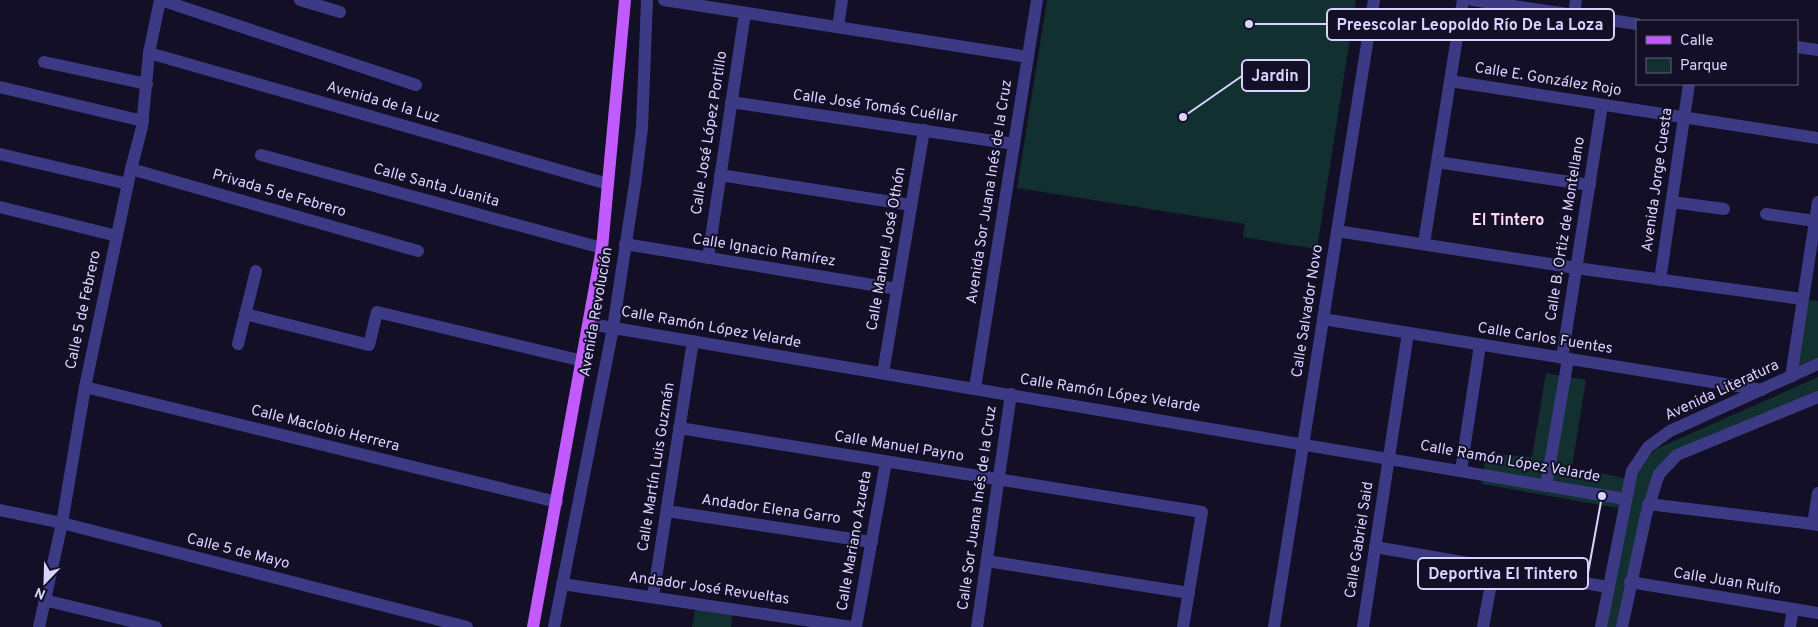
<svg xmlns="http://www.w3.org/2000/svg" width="1818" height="627" font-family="Overpass,sans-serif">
<rect width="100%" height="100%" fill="#130f26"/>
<g fill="#12302f">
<polygon points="1047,0 1356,0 1317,249 1243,237 1245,224 1017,188"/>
<polygon points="1808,300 1818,301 1818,359 1798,367"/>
<polygon points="1546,373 1586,380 1572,467 1633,480 1634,471 1656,449 1818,377 1818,397 1662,462 1627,627 1604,627 1623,509 1482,484 1486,453 1532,457"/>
<polygon points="696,604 733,609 731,627 692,627"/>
</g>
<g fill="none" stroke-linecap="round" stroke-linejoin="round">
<g stroke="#3d3a85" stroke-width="12">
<polyline points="161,0 416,85"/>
<polyline points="300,0 340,12"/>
<polyline points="664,0 1028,57"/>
<polyline points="1472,0 1637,24"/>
<polyline points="1574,15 1576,0"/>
<polyline points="838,27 842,0"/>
<polyline points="1797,47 1818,50"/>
<polyline points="149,53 608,184"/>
<polyline points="44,62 147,84"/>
<polyline points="1450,81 1818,138"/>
<polyline points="0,87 143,121"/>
<polyline points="731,102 1014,144"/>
<polyline points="0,154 128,184"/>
<polyline points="261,155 602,248"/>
<polyline points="1437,162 1590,185"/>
<polyline points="131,169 418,251"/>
<polyline points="720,175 911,205"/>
<polyline points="1672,202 1724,209"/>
<polyline points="0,207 117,236"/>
<polyline points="1766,214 1815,221"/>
<polyline points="1337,231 1576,268 1802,299"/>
<polyline points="1424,243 1463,0"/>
<polyline points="625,244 897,289"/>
<polyline points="708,258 745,13"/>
<polyline points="1660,280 1689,84"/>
<polyline points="245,314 369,345 377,312 583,361"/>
<polyline points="1323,319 1762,390"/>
<polyline points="590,324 1625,499"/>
<polyline points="238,344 256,271"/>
<polyline points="1562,358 1602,105"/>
<polyline points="883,373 924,130"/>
<polyline points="1791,377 1818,202"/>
<polyline points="85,387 557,502"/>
<polyline points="975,388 1037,0"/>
<polyline points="679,428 1202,512 1183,627"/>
<polyline points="1461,470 1480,345"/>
<polyline points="1546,486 1568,359"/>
<polyline points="1818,493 1813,524 1818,525"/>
<polyline points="1648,504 1813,524"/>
<polyline points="0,510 62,523 467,627"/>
<polyline points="667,511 872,542"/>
<polyline points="1375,547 1608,587"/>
<polyline points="987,561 1189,593"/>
<polyline points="1630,582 1818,613"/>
<polyline points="562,584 852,627"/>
<polyline points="653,597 693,341"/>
<polyline points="44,600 156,627"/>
<polyline points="39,627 62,523 85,387 131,169 142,127 149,53 160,0"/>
<polyline points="554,627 613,328 635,184 642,128 647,0"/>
<polyline points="856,627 886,462"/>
<polyline points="977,627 1011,394"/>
<polyline points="1274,627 1374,0"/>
<polyline points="1363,627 1408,333"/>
<polyline points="1483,627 1494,568"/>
<polyline points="1601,627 1632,471 1648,447 1670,431 1818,364"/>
<polyline points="1622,627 1646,515 1659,474 1677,455 1818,397"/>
<polyline points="1790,627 1793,609"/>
</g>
<polyline stroke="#c25bff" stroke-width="12" points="533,627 602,248 625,0"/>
</g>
<g text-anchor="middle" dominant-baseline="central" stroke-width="4" stroke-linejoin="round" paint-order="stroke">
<g font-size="15" fill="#d9d4ff" stroke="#130f26">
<text transform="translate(1548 80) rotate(9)">Calle E. González Rojo</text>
<text transform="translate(383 103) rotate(16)">Avenida de la Luz</text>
<text transform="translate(875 107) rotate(8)">Calle José Tomás Cuéllar</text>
<text transform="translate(710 133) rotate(-81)">Calle José López Portillo</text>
<text transform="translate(1658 180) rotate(-82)">Avenida Jorge Cuesta</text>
<text transform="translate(436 186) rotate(15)">Calle Santa Juanita</text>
<text transform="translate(990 192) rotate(-81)">Avenida Sor Juana Inés de la Cruz</text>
<text transform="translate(279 194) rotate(16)">Privada 5 de Febrero</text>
<text transform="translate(1566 229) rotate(-81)">Calle B. Ortiz de Montellano</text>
<text transform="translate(887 249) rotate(-80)">Calle Manuel José Othón</text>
<text transform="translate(764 251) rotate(9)">Calle Ignacio Ramírez</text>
<text transform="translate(84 310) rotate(-78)">Calle 5 de Febrero</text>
<text transform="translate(1308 311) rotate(-81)">Calle Salvador Novo</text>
<text transform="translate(597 312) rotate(-80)">Avenida Revolución</text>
<text transform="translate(711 328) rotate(10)">Calle Ramón López Velarde</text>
<text transform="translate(1545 339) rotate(9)">Calle Carlos Fuentes</text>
<text transform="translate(1722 391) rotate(-25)">Avenida Literatura</text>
<text transform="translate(1110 394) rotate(9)">Calle Ramón López Velarde</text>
<text transform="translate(325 429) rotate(14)">Calle Maclobio Herrera</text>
<text transform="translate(899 447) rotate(9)">Calle Manuel Payno</text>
<text transform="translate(1510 462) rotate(10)">Calle Ramón López Velarde</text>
<text transform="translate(657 467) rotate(-81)">Calle Martín Luis Guzmán</text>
<text transform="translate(978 508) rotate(-82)">Calle Sor Juana Inés de la Cruz</text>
<text transform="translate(771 510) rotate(8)">Andador Elena Garro</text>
<text transform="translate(1360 540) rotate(-81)">Calle Gabriel Said</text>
<text transform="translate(855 541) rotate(-80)">Calle Mariano Azueta</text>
<text transform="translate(238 552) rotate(14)">Calle 5 de Mayo</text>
<text transform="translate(1727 582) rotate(9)">Calle Juan Rulfo</text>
<text transform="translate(709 589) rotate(8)">Andador José Revueltas</text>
</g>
<g font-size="16" font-weight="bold" fill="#ffd6f0" stroke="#130f26">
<text x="1508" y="221">El Tintero</text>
</g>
</g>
<path fill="none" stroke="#d9d4ff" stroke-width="2" d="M1249 24L1327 24M1183 117L1242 76M1602 496L1588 573"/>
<g fill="#d9d4ff" stroke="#130f26" stroke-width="2">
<circle cx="1249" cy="24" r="5"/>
<circle cx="1183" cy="117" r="5"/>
<circle cx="1602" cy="496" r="5"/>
</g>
<g fill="#130f26" stroke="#d9d4ff" stroke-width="2">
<rect x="1327" y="9" width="287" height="31" rx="5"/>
<rect x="1242" y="60" width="67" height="31" rx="5"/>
<rect x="1418" y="558" width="170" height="31" rx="5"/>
</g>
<g font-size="16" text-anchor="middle" font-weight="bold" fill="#d9d4ff">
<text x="1470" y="30">Preescolar Leopoldo Río De La Loza</text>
<text x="1275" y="81">Jardin</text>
<text x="1503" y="579">Deportiva El Tintero</text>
</g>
<rect x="1636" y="20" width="162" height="65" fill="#130f26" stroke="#625e7d"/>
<rect x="1646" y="36" width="25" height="8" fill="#c25bff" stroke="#625e7d"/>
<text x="1680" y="45" font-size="15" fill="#d9d4ff">Calle</text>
<rect x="1646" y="58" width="25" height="15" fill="#12302f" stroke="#625e7d"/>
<text x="1680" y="70" font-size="15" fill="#d9d4ff">Parque</text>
<g transform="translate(45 582) rotate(203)" stroke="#130f26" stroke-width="4" paint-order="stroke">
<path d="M0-4L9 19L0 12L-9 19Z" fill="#d9d4ff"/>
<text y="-8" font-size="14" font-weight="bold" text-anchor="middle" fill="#d9d4ff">N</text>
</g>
</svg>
